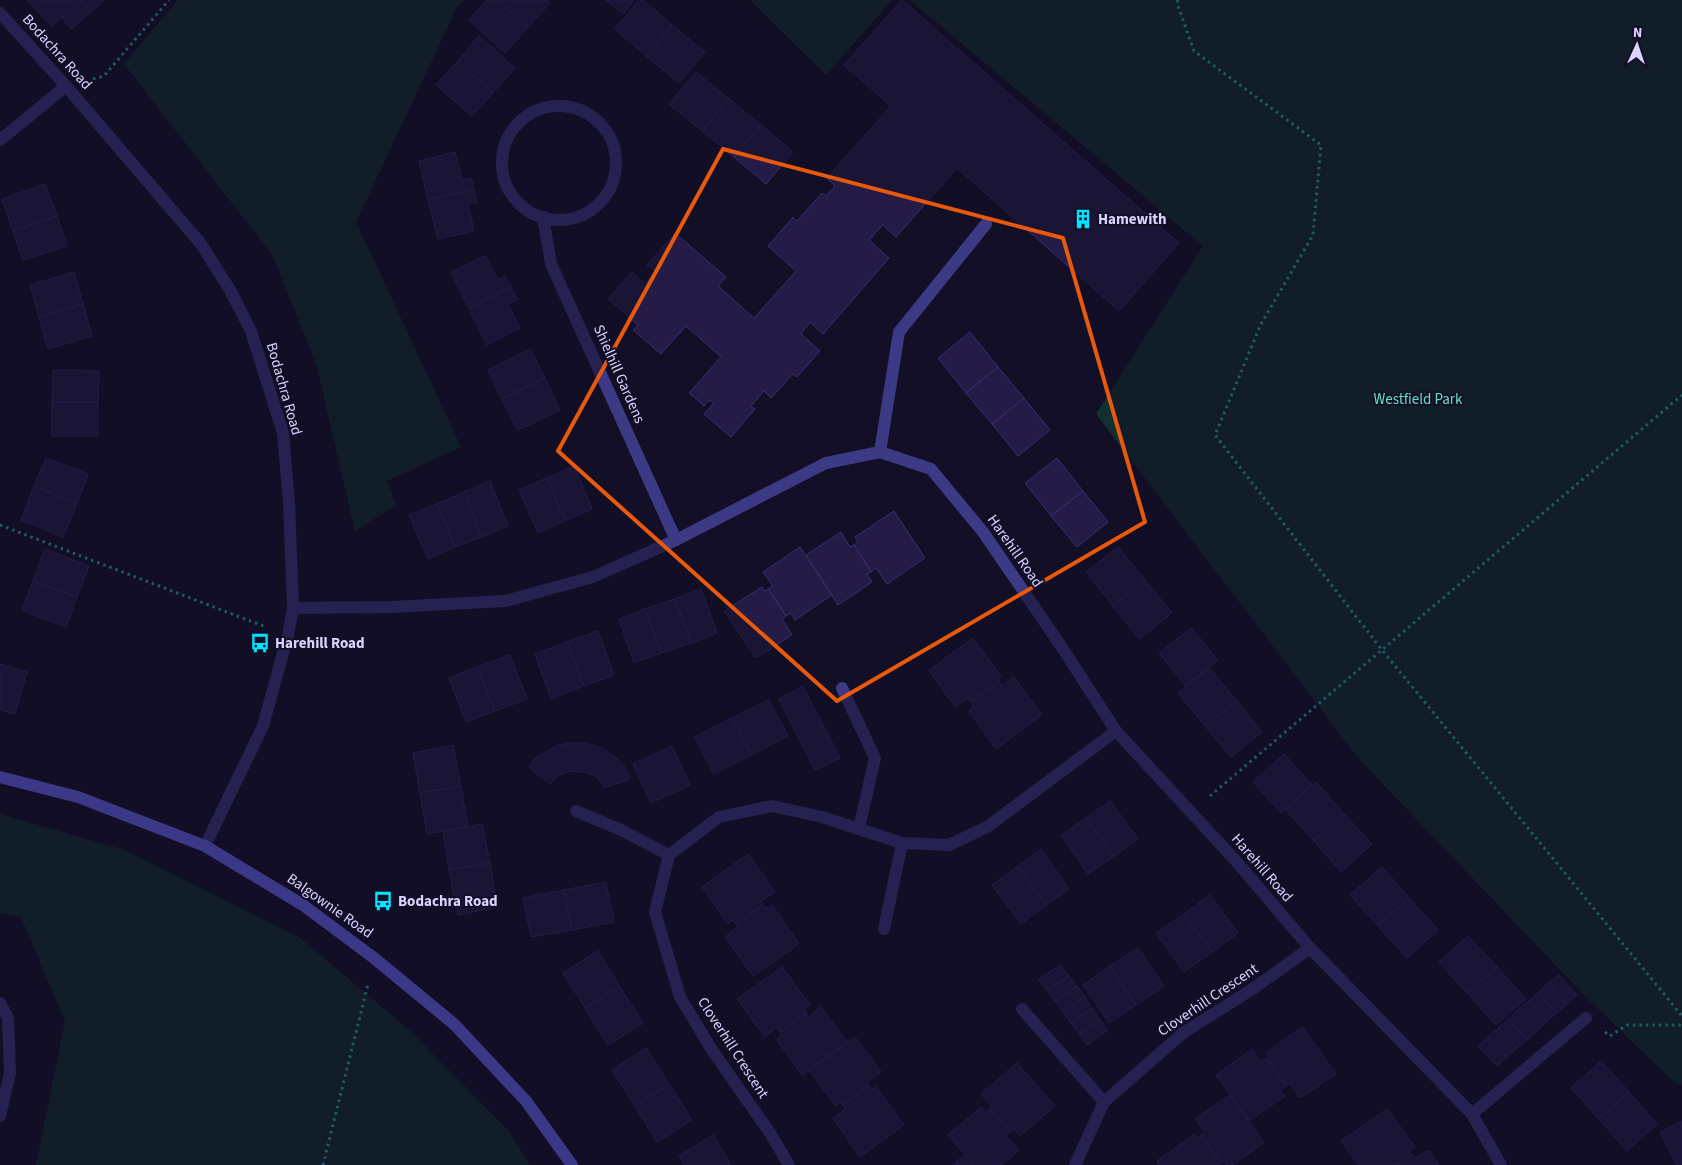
<svg xmlns="http://www.w3.org/2000/svg" width="1682" height="1165" font-family="'Source Sans 3',sans-serif">
<rect width="100%" height="100%" fill="#130f26"/>
<g fill="#12302f">
<polygon points="178,0 464,0 457,7 356,222 461,447 387,481 396,505 355,531 316,363 273,256 124,64"/>
<polygon points="750,0 892,0 826,75"/>
<polygon points="910,0 1682,0 1682,1085 1676,1084 1585,996 1359,759 1096,414 1203,246"/>
<polygon points="0,814 124,850 299,937 409,1030 508,1130 530,1165 36,1165 65,1021 21,917 0,913"/>
</g>
<g fill="#241b47" stroke="#3b2d73">
<polygon points="27,0 80,0 91,12 71,29 62,17 51,26"/>
<polygon points="80,0 104,0 91,12"/>
<polygon points="487,0 497,0 528,27 505,53 469,20"/>
<polygon points="497,0 547,0 550,3 528,27"/>
<polygon points="606,0 634,0 623,14"/>
<polygon points="639,0 643,0 672,25 646,56 615,29"/>
<polygon points="902,0 1179,243 1119,311 957,168 896,237 883,225 869,240 889,258 823,334 810,322 801,334 820,351 797,377 793,374 771,398 764,391 751,406 755,409 731,437 704,414 714,403 709,400 704,406 689,393 721,357 686,326 661,354 633,330 638,325 608,299 632,272 645,284 656,271 647,265 675,233 726,277 718,286 754,318 796,271 768,246 793,217 797,221 822,193 826,196 835,186 827,178 891,106 844,65"/>
<polygon points="672,25 705,52 679,83 646,56"/>
<polygon points="479,36 515,68 493,93 457,62"/>
<polygon points="457,62 493,93 472,116 436,85"/>
<polygon points="696,72 729,99 702,131 669,104"/>
<polygon points="729,99 761,125 734,157 702,131"/>
<polygon points="761,125 793,152 766,184 734,157"/>
<polygon points="455,152 462,180 471,178 474,189 428,200 419,161"/>
<polygon points="45,184 57,216 13,231 2,199"/>
<polygon points="474,189 477,202 468,204 474,231 438,239 428,200"/>
<polygon points="57,216 67,246 23,260 13,231"/>
<polygon points="485,256 498,280 505,276 511,287 469,308 451,272"/>
<polygon points="74,272 83,304 39,317 30,285"/>
<polygon points="511,287 517,300 508,304 520,328 487,345 469,308"/>
<polygon points="83,304 92,336 48,349 39,317"/>
<polygon points="970,332 998,367 966,393 938,358"/>
<polygon points="530,349 545,378 502,399 488,370"/>
<polygon points="998,367 1024,398 992,424 966,393"/>
<polygon points="53,370 99,371 98,402 52,402"/>
<polygon points="545,378 560,410 518,430 502,399"/>
<polygon points="1024,398 1050,430 1018,456 992,424"/>
<rect x="52" y="402" width="46" height="34"/>
<polygon points="46,458 88,474 77,503 34,486"/>
<polygon points="1057,458 1083,491 1051,516 1025,483"/>
<polygon points="574,466 592,509 565,521 547,478"/>
<polygon points="547,478 565,521 538,533 519,490"/>
<polygon points="490,481 508,526 482,537 464,492"/>
<polygon points="34,486 77,503 63,537 21,520"/>
<polygon points="1083,491 1108,522 1077,547 1051,516"/>
<polygon points="464,492 482,537 455,547 437,504"/>
<polygon points="437,504 455,547 428,559 409,515"/>
<polygon points="894,511 925,558 887,584 876,568 871,572 854,545 858,542 855,537"/>
<polygon points="841,532 850,547 854,545 871,572 867,574 872,582 838,605 806,555"/>
<polygon points="800,547 832,595 795,620 791,613 786,616 768,589 773,586 763,572"/>
<polygon points="1118,547 1145,580 1113,606 1086,572"/>
<polygon points="45,549 89,566 77,597 33,581"/>
<polygon points="1145,580 1172,613 1139,639 1113,606"/>
<polygon points="33,581 77,597 66,627 22,610"/>
<polygon points="762,587 765,591 768,589 786,616 782,619 792,635 756,658 724,611"/>
<polygon points="701,589 717,633 691,643 675,599"/>
<polygon points="675,599 691,643 661,653 645,609"/>
<polygon points="645,609 661,653 634,663 619,619"/>
<polygon points="1191,628 1218,660 1186,686 1159,653"/>
<polygon points="598,631 614,675 583,686 567,642"/>
<polygon points="973,638 1001,676 997,679 999,681 971,702 968,698 955,707 929,670"/>
<polygon points="567,642 583,686 551,699 535,654"/>
<polygon points="510,655 527,699 495,711 477,667"/>
<polygon points="0,664 27,672 15,714 0,710"/>
<polygon points="477,667 495,711 466,722 449,678"/>
<polygon points="1209,668 1237,701 1205,726 1178,693"/>
<polygon points="1014,677 1042,715 996,749 969,711 974,707 971,702 999,681 1002,686"/>
<polygon points="803,686 840,758 815,770 779,699"/>
<polygon points="769,700 788,736 751,755 732,718"/>
<polygon points="1237,701 1262,732 1231,757 1205,726"/>
<polygon points="732,718 751,755 714,774 695,737"/>
<polygon points="571,743 585,743 602,748 617,759 624,766 630,779 604,788 598,777 584,772 571,771 559,775 550,784 529,767 535,758 546,752 558,745"/>
<polygon points="453,745 461,786 420,793 413,753"/>
<polygon points="672,746 690,785 651,803 633,764"/>
<polygon points="1284,754 1312,785 1281,813 1253,782"/>
<polygon points="1316,782 1344,814 1314,841 1285,809"/>
<polygon points="461,786 468,827 427,834 420,793"/>
<polygon points="1110,801 1138,839 1114,856 1086,818"/>
<polygon points="1344,814 1372,844 1341,872 1314,841"/>
<polygon points="1086,818 1114,856 1088,874 1061,835"/>
<polygon points="482,824 490,863 449,870 443,831"/>
<polygon points="1041,849 1069,889 1046,905 1018,866"/>
<polygon points="748,854 775,892 761,901 763,905 736,924 733,920 728,924 702,887"/>
<polygon points="490,863 497,907 458,915 449,870"/>
<polygon points="1018,866 1046,905 1021,924 992,885"/>
<polygon points="1382,867 1409,898 1378,926 1350,895"/>
<polygon points="606,882 614,922 572,930 564,890"/>
<polygon points="564,890 572,930 531,937 523,898"/>
<polygon points="1210,895 1238,933 1212,952 1184,914"/>
<polygon points="1409,898 1438,930 1407,958 1378,926"/>
<polygon points="763,905 767,909 772,905 799,944 753,976 725,937 738,927 736,924"/>
<polygon points="1184,914 1212,952 1184,972 1156,933"/>
<polygon points="1468,936 1497,967 1467,993 1439,962"/>
<polygon points="1138,948 1164,986 1136,1005 1110,966"/>
<polygon points="598,951 620,987 585,1008 563,973"/>
<polygon points="1061,965 1069,976 1047,990 1038,979"/>
<polygon points="1110,966 1136,1005 1109,1023 1083,985"/>
<polygon points="782,967 810,1005 804,1010 806,1013 780,1032 777,1027 765,1037 737,999"/>
<polygon points="1497,967 1526,999 1496,1025 1467,993"/>
<polygon points="1559,975 1577,995 1567,1004 1548,983"/>
<polygon points="1069,976 1077,986 1055,1001 1047,990"/>
<polygon points="1548,983 1567,1004 1557,1013 1538,993"/>
<polygon points="1077,986 1085,997 1063,1012 1055,1001"/>
<polygon points="620,987 643,1023 608,1045 585,1008"/>
<polygon points="1538,993 1557,1013 1547,1021 1528,1001"/>
<polygon points="1085,997 1092,1009 1071,1023 1063,1012"/>
<polygon points="1528,1001 1547,1021 1537,1031 1518,1010"/>
<polygon points="821,1007 847,1042 802,1075 777,1040 782,1035 780,1032 806,1013 808,1017"/>
<polygon points="1092,1009 1100,1020 1079,1034 1071,1023"/>
<polygon points="1518,1010 1537,1031 1527,1040 1508,1019"/>
<polygon points="1508,1019 1527,1040 1517,1048 1498,1028"/>
<polygon points="1100,1020 1108,1030 1087,1045 1079,1034"/>
<polygon points="1302,1027 1336,1074 1300,1098 1290,1083 1286,1086 1266,1058 1269,1057 1266,1053"/>
<polygon points="1498,1028 1517,1048 1507,1057 1488,1037"/>
<polygon points="855,1037 881,1072 866,1083 869,1086 843,1105 841,1102 835,1105 809,1070"/>
<polygon points="1488,1037 1507,1057 1497,1066 1478,1046"/>
<polygon points="646,1048 669,1084 635,1106 612,1070"/>
<polygon points="1252,1049 1261,1062 1266,1058 1286,1086 1280,1090 1285,1096 1249,1121 1216,1075"/>
<polygon points="1601,1061 1629,1092 1599,1119 1571,1088"/>
<polygon points="1017,1063 1055,1106 1020,1136 1014,1129 1010,1132 989,1109 992,1107 981,1094"/>
<polygon points="669,1084 692,1120 657,1142 635,1106"/>
<polygon points="869,1086 872,1090 876,1087 904,1125 860,1157 833,1118 846,1109 843,1105"/>
<polygon points="1629,1092 1657,1124 1627,1151 1599,1119"/>
<polygon points="1230,1095 1264,1143 1232,1165 1227,1165 1224,1161 1221,1163 1201,1135 1205,1133 1195,1119"/>
<polygon points="981,1107 986,1113 989,1109 1010,1132 1006,1136 1019,1150 1001,1165 974,1165 948,1135"/>
<polygon points="1387,1109 1415,1147 1409,1151 1412,1155 1398,1165 1359,1165 1341,1141"/>
<polygon points="1682,1121 1682,1165 1677,1165 1660,1132"/>
<polygon points="1195,1134 1198,1138 1201,1135 1221,1163 1218,1165 1160,1165 1157,1161"/>
<polygon points="713,1135 731,1165 685,1165 679,1156"/>
<polygon points="1428,1150 1439,1165 1398,1165 1412,1155 1416,1158"/>
<polygon points="965,1154 974,1165 953,1165"/>
</g>
<g fill="none" stroke-linecap="round" stroke-linejoin="round">
<g stroke="#2fb8b0" stroke-width="3" stroke-dasharray="2.5 4" stroke-linecap="butt">
<polyline points="1178,0 1177,3 1194,51 1321,145 1313,235 1261,324 1215,435 1382,650 1682,1016"/>
<polyline points="93,79 104,76 169,0"/>
<polyline points="0,525 266,627"/>
<polyline points="1210,796 1682,395"/>
<polyline points="1605,1032 1610,1036 1627,1025 1682,1025"/>
<polyline points="323,1165 368,984"/>
</g>
<polyline stroke="#3d3a85" stroke-width="12" points="0,1003 8,1018 10,1073 0,1116"/>
<g stroke="#3d3a85" stroke-width="12">
<polyline points="0,13 66,86 201,244 230,290 251,331 283,433 289,502 293,608 288,635 263,726 205,846"/>
<circle cx="559" cy="163" r="57"/>
<polyline points="0,140 66,86"/>
<polyline points="543,217 551,264 676,540"/>
<polyline points="880,452 899,332 986,224"/>
<polyline points="293,608 392,607 505,601 593,577 676,540 826,463 880,452 931,469 983,532 1061,646 1116,731 1236,861 1310,948 1472,1114 1501,1165"/>
<polyline points="842,688 875,758 859,828"/>
<polyline points="576,811 621,830 669,855"/>
<polyline points="884,929 902,843"/>
<polyline points="1022,1009 1104,1102"/>
<polyline points="1472,1114 1586,1018"/>
<polyline points="789,1165 770,1133 712,1050 680,997 655,912 669,855 719,817 772,806 822,817 902,843 949,845 987,827 1116,731"/>
<polyline points="1075,1165 1104,1102 1183,1033 1254,988 1310,948"/>
</g>
<polyline stroke="#6f6bff" stroke-width="12" points="0,777 78,797 205,846 303,905 374,958 454,1024 526,1101 572,1165"/>
</g>
<path d="M0 0H1682V1165H0ZM723 149 1063 238 1145 522 837 701 558 451Z" fill="#130f26" fill-opacity=".55" fill-rule="evenodd"/>
<path fill="none" stroke="#e8590c" stroke-width="4" stroke-linejoin="round" d="M723 149 1063 238 1145 522 837 701 558 451Z"/>
<defs>
<symbol id="building-bare" viewBox="-9 -9 18 18"><path d="M-4-6H4V6H1V3H-1V6H-4ZM-2.5-4.3h1.7v1.8h-1.7ZM.8-4.3h1.7v1.8H.8ZM-2.5-1h1.7V.8h-1.7ZM.8-1h1.7V.8H.8Z" fill="#00e5ff" stroke="#130f26" stroke-width="2.5" paint-order="stroke"/></symbol>
<symbol id="bus-bare" viewBox="-9 -9 18 18"><path d="M-5-6H5V4H4V6H2V4H-2V6H-4V4H-5ZM-3.5-4V0h7V-4ZM-3.5 1.2v1.5H-2V1.2ZM2 1.2v1.5H3.5V1.2Z" fill="#00e5ff" stroke="#130f26" stroke-width="2.5" paint-order="stroke"/></symbol>
</defs>
<g fill-rule="evenodd">
<use href="#building-bare" x="1069" y="205" width="28" height="28"/>
<use href="#bus-bare" x="246" y="629" width="28" height="28"/>
<use href="#bus-bare" x="369" y="887" width="28" height="28"/>
</g>
<g text-anchor="middle" dominant-baseline="central" stroke-width="4" stroke-linejoin="round" paint-order="stroke">
<g font-size="15" fill="#d9d4ff" stroke="#130f26">
<text transform="translate(57 52) rotate(48)">Bodachra Road</text>
<text transform="translate(619 374) rotate(66)">Shielhill Gardens</text>
<text transform="translate(284 389) rotate(74)">Bodachra Road</text>
<text transform="translate(1015 551) rotate(55)">Harehill Road</text>
<text transform="translate(1262 868) rotate(49)">Harehill Road</text>
<text transform="translate(330 906) rotate(35)">Balgownie Road</text>
<text transform="translate(1208 1000) rotate(-34)">Cloverhill Crescent</text>
<text transform="translate(733 1048) rotate(57)">Cloverhill Crescent</text>
</g>
<g font-size="15" font-weight="bold" fill="#d9d4ff" stroke="#130f26" text-anchor="start">
<text x="1098" y="219">Hamewith</text>
<text x="275" y="643">Harehill Road</text>
<text x="398" y="901">Bodachra Road</text>
</g>
<g font-size="15" fill="#5fe0c0" stroke="#130f26">
<text x="1418" y="399">Westfield Park</text>
</g>
</g>
<g transform="translate(1637 45) rotate(3)" stroke="#130f26" stroke-width="4" paint-order="stroke">
<path d="M0-4L9 19L0 12L-9 19Z" fill="#d9d4ff"/>
<text y="-8" font-size="14" font-weight="bold" text-anchor="middle" fill="#d9d4ff">N</text>
</g>
</svg>
